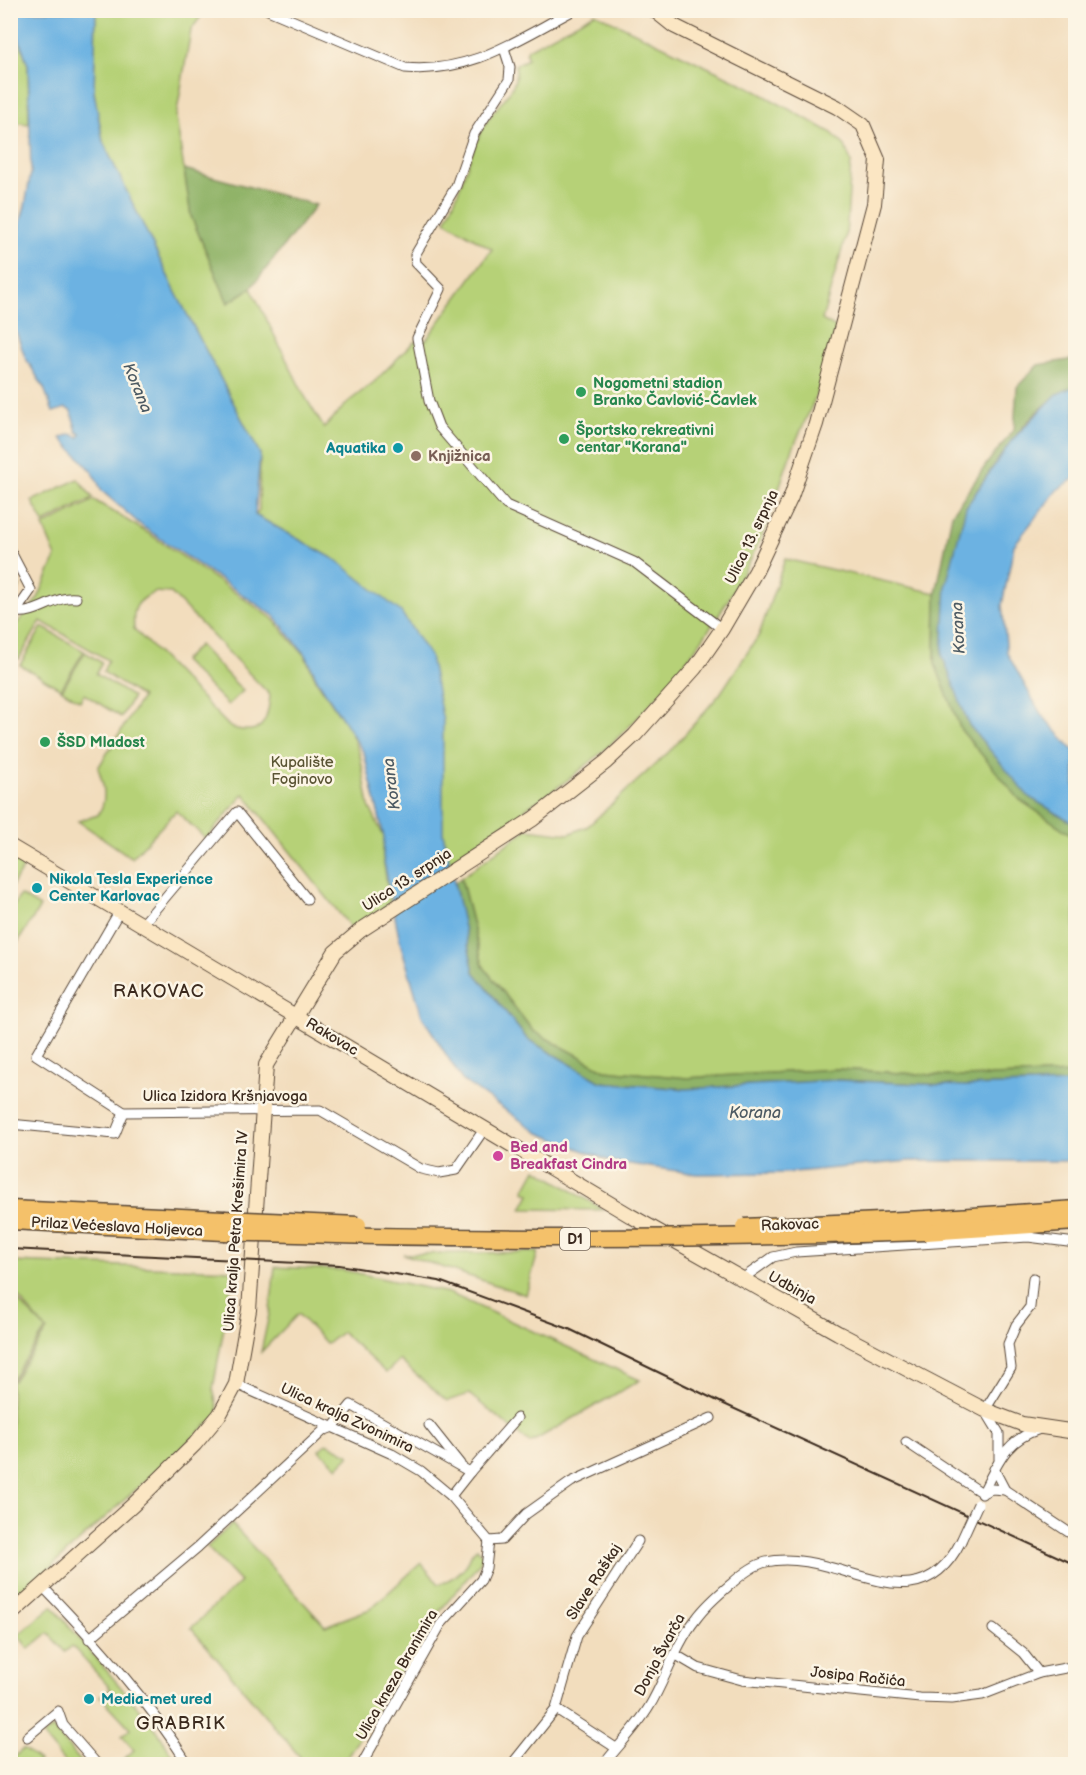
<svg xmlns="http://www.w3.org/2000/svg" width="1086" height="1775" font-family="'Balsamiq Sans',sans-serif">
<rect width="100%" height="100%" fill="#fcf5e5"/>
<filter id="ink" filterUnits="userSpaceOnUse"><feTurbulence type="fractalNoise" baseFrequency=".0167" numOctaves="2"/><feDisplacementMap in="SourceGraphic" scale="12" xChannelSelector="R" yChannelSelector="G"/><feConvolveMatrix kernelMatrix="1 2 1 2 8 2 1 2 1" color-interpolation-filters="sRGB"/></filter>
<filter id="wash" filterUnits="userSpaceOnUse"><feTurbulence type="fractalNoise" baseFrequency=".008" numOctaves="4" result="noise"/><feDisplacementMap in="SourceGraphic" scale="24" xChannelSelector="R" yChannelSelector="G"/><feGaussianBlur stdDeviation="1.35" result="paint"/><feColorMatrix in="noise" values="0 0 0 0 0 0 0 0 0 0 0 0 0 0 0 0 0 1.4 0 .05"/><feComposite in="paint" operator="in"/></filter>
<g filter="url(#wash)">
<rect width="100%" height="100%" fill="#f2ddbd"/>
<g fill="#b6d177" stroke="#787e4a" stroke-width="1.5" fill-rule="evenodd">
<path d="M96 11H205L191 30 176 117 191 216 228 303 251 288 304 395 324 428 348 402 374 382 414 342 426 340 492 249 445 221C463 189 468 152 487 121 498 103 521 88 515 65L528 59 526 54 528 49 595 13 749 87 832 133 845 146 851 162 846 235 822 320 836 328C831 345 828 363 822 381 813 406 800 430 790 456 780 483 773 512 761 538 711 645 627 747 525 809V816L450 865 443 833 336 560 255 515 259 510 260 454 176 293 103 142 94 92Z"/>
<polygon points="10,12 28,65 29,124 13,122 14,49 11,40"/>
<polygon points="78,479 93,498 44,523 32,501"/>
<path d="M94 500 148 533 272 618 305 656 316 680 350 730 360 755 369 806 384 837 383 857 390 904 352 929 244 794 206 839 176 811 132 858 78 821 98 815C108 799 104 785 98 768L142 697 103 672 108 660 41 621 19 659 11 654 10 632 38 598 56 557 43 526ZM155 592 171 593 270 695C268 724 261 737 230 727L134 629C132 608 136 601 155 592Z"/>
<polygon points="785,559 936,593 935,664 1020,800 1075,837 1075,1073 964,1077 837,1069 687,1078 605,1070 533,1031 483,966 461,878 527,829 569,834 588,826 673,748 720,694 759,635"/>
<polygon points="10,567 20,587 11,603 10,603"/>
<polygon points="42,627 84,651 61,689 20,665"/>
<polygon points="199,645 243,691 228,705 183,661"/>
<polygon points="85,652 102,663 96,674 133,697 121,717 84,694 80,701 62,690"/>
<polygon points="10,858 24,866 12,886 10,886"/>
<polygon points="20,895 40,907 16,945 11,942 11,911"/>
<polygon points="536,1169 604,1210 522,1209 530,1194 524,1191"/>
<polygon points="538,1252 526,1295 403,1254"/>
<polygon points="11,1262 234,1270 213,1389 219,1414 11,1603 11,1384 47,1330 11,1289"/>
<polygon points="275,1267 343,1270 449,1293 640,1380 530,1443 469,1394 447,1401 399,1360 386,1373 342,1332 327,1344 298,1314 261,1352 270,1310"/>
<polygon points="11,1294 46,1329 11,1381"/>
<polygon points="327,1443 350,1455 338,1467 319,1450"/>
<path d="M232 1524 325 1626 370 1609 421 1563 439 1584C450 1580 461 1574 467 1564 471 1557 470 1552 477 1548L483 1555 479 1564 434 1618 343 1764H306L191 1628 240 1582 207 1547Z"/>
<polygon points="52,1606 157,1730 177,1764 118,1764 134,1750 122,1736 130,1728 100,1696 111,1689 72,1646 65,1652 48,1633 29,1649 18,1635"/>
<polygon points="52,1728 83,1764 66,1764 43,1736"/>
<polygon points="23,1749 39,1761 35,1764 11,1764 11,1760"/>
</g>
<g fill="#90b368" stroke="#666e43" stroke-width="1.5">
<polygon points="184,169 316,205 251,288 228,303 191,216"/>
<path d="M1075 359V386C1026 408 996 464 966 507L1029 797 1075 824V837L1020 800 961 730 935 664 936 593 952 514 988 462 1014 430 1017 387 1038 365Z"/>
<polygon points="461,878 483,966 533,1031 605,1070 687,1078 837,1069 964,1077 1075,1073 1075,1083 965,1086 836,1080 685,1089 601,1082 527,1039 474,972 454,883"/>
</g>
<g fill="#6cb2e2" stroke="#546e80" stroke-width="1.5">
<polygon points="10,11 96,11 94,92 103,142 176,293 260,454 255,515 336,560 401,612 430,656 443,721 443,833 474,972 527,1039 601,1082 685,1089 836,1080 965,1086 1075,1083 1075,1161 909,1161 785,1173 697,1174 610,1161 539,1133 462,1080 422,1016 400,942 383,857 384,837 364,753 317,679 306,655 274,616 142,526 102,491 92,471 61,438 71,434 79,437 81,434 77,432 71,411 66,408 53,412 44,388 25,357 11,318 10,258 25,206 31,172 28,65"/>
<polygon points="1075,386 1075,478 1057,490 1014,545 1002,605 1007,653 1041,714 1075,752 1075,824 1029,797 969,725 942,655 946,585 966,507 1011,441 1057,394"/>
</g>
</g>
<g filter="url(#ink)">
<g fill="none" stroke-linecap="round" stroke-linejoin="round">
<defs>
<g id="street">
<path d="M268 10 405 68C471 74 518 39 574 10"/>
<polyline points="504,48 510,67 509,80 474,134 456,186 415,255 416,263 441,289 417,338 429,401 439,427 506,505 634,562 722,629"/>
<polyline points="10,550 31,590 10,620"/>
<path d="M16 612C38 615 55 595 76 598"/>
<polyline points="119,912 36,1055 124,1112 320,1110 421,1169 439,1173 456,1170 485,1128"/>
<polyline points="142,925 237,812 307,899"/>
<polyline points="10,1124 115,1134 124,1112"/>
<polyline points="742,1279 773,1257 796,1252 1028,1237 1076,1243"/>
<polyline points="236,1384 392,1454 421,1471 451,1496 489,1541"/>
<polyline points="429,1425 460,1464"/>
<polyline points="906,1442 982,1493 992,1489 1005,1490"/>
<polyline points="999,1459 999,1433 985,1410 1011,1368 1008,1344 1016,1325 1030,1307 1033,1278"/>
<polyline points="994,1469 1005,1490 1076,1537"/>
<polyline points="470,1472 517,1418"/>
<path d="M982 1494C998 1463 1005 1440 1040 1429"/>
<polyline points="489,1541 502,1540 526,1514 571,1482 711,1418"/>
<path d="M43 1587C96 1642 148 1700 188 1764"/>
<polyline points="993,1629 1023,1653 1039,1673"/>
<polyline points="89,1639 198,1547 323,1431 333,1427 351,1405 470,1472 451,1496"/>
<polyline points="676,1655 698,1668 742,1680 920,1698 952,1699 982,1695 1039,1673 1076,1666"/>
<polyline points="556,1709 616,1748"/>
<polyline points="27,1737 58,1711 63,1725 97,1764"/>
<polyline points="362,1764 441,1624 481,1580 486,1568 489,1541"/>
<polyline points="512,1764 556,1709 577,1636 638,1541"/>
<path d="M604 1764C618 1746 637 1727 649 1707 666 1679 675 1645 696 1619 706 1605 719 1594 731 1584 741 1575 753 1565 766 1562 838 1546 916 1632 961 1541"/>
</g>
<g id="secondary">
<polyline points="10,846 631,1216 838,1333 985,1410 1022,1424 1076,1432"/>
<polyline points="10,1615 133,1505 195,1444 220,1414 236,1384 249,1310 266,1065 335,952 361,930 533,819 606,762 635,735 695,668 722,629 756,571 791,497 816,424 874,204 878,160 863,125 837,107 674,26 654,10"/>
</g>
<g id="highway">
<polyline points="10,1209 224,1219"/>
<polyline points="926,1219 1076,1209"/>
<polyline points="10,1221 224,1232"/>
<polyline points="926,1232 1076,1222"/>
</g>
</defs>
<use href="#street" stroke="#564536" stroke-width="11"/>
<use href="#secondary" stroke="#564536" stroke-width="16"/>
<use href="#highway" stroke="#564536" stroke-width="19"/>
<use href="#street" stroke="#fff" stroke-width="9"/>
<use href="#secondary" stroke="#fbe6c3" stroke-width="14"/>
<use href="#highway" stroke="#f4c16a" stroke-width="16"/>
<polyline stroke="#3b2a1e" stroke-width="2" points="10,1249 339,1265 439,1281 569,1329 724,1404 1076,1565"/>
<defs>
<polyline id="street-bridge" points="961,1541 978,1504"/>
<g id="highway-bridge">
<polyline points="224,1219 358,1225"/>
<polyline points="744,1227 926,1219"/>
<path d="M224 1232C459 1240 692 1240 926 1232"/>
</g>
</defs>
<use href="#street-bridge" stroke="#564536" stroke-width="11" stroke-linecap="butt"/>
<use href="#highway-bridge" stroke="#564536" stroke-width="19" stroke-linecap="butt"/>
<use href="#street-bridge" stroke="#fff" stroke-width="9"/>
<use href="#highway-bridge" stroke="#f4c16a" stroke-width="16"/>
</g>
</g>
<g fill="#2e9e5b" stroke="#fcf5e5" stroke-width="2">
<circle cx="581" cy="392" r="6"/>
<circle cx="564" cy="439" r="6"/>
<circle cx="45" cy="742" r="6"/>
</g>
<g fill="#0f9aa8" stroke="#fcf5e5" stroke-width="2">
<circle cx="398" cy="448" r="6"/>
<circle cx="37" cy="888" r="6"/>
<circle cx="89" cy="1699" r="6"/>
</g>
<circle fill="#8d6e63" stroke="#fcf5e5" stroke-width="2" cx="416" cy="456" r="6"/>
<circle fill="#d1479c" stroke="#fcf5e5" stroke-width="2" cx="498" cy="1156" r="6"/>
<g text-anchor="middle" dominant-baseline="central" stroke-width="5" stroke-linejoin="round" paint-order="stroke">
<rect fill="#fcf5e5" stroke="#75675a" stroke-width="1.5" x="560" y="1228" width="30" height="22" rx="4.5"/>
<g font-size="14" font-weight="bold" fill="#3b2a1e">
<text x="575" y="1239">D1</text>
</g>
<g font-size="15" font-weight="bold" fill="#27864d" stroke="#fcf5e5" text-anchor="start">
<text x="593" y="383">Nogometni stadion<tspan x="593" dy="17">Branko Čavlović-Čavlek</tspan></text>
<text x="576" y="430">Športsko rekreativni<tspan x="576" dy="17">centar "Korana"</tspan></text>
<text x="57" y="742">ŠSD Mladost</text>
</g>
<g font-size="15" font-weight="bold" fill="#0d838f" stroke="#fcf5e5" text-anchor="start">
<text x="386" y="448" text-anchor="end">Aquatika</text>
<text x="49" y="879">Nikola Tesla Experience<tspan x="49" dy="17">Center Karlovac</tspan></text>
<text x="101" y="1699">Media-met ured</text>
</g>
<g font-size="15" font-weight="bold" fill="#785e54" stroke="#fcf5e5" text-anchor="start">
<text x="428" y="456">Knjižnica</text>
</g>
<g font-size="15" fill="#3b2a1e" stroke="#fcf5e5">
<text transform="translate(752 537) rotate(-64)">Ulica 13. srpnja</text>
<text transform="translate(407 880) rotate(-33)">Ulica 13. srpnja</text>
<text transform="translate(332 1037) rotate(31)">Rakovac</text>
<text x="225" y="1096">Ulica Izidora Kršnjavoga</text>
<text transform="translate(790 1225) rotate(-2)">Rakovac</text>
<text transform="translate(117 1227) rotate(3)">Prilaz Većeslava Holjevca</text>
<text transform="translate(236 1231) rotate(-86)">Ulica kralja Petra Krešimira IV</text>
<text transform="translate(792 1288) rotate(29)">Udbinja</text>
<text transform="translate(347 1418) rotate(25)">Ulica kralja Zvonimira</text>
<text transform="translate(594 1582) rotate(-57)">Slave Raškaj</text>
<text transform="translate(660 1655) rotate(-62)">Donja Švarča</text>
<text transform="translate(397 1675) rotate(-60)">Ulica kneza Branimira</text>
<text transform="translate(858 1677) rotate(6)">Josipa Račića</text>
</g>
<g font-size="15" fill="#5a5434" stroke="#fcf5e5">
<text x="302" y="762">Kupalište<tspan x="302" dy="17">Foginovo</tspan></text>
</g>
<g font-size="15" font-weight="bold" fill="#b23c85" stroke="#fcf5e5" text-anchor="start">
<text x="510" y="1147">Bed and<tspan x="510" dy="17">Breakfast Cindra</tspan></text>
</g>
<g font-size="16" font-style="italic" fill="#4c5a63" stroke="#fcf5e5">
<text transform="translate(137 388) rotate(68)">Korana</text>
<text transform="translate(959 628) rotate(-93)">Korana</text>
<text transform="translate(392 784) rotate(-97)">Korana</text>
<text x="755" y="1113">Korana</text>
</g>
<g font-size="18" letter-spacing="1.5" fill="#3b2a1e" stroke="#fcf5e5">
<text x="159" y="991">RAKOVAC</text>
<text x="181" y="1723">GRABRIK</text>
</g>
</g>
<rect width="1086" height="1775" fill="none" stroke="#fcf5e5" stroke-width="36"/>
</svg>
